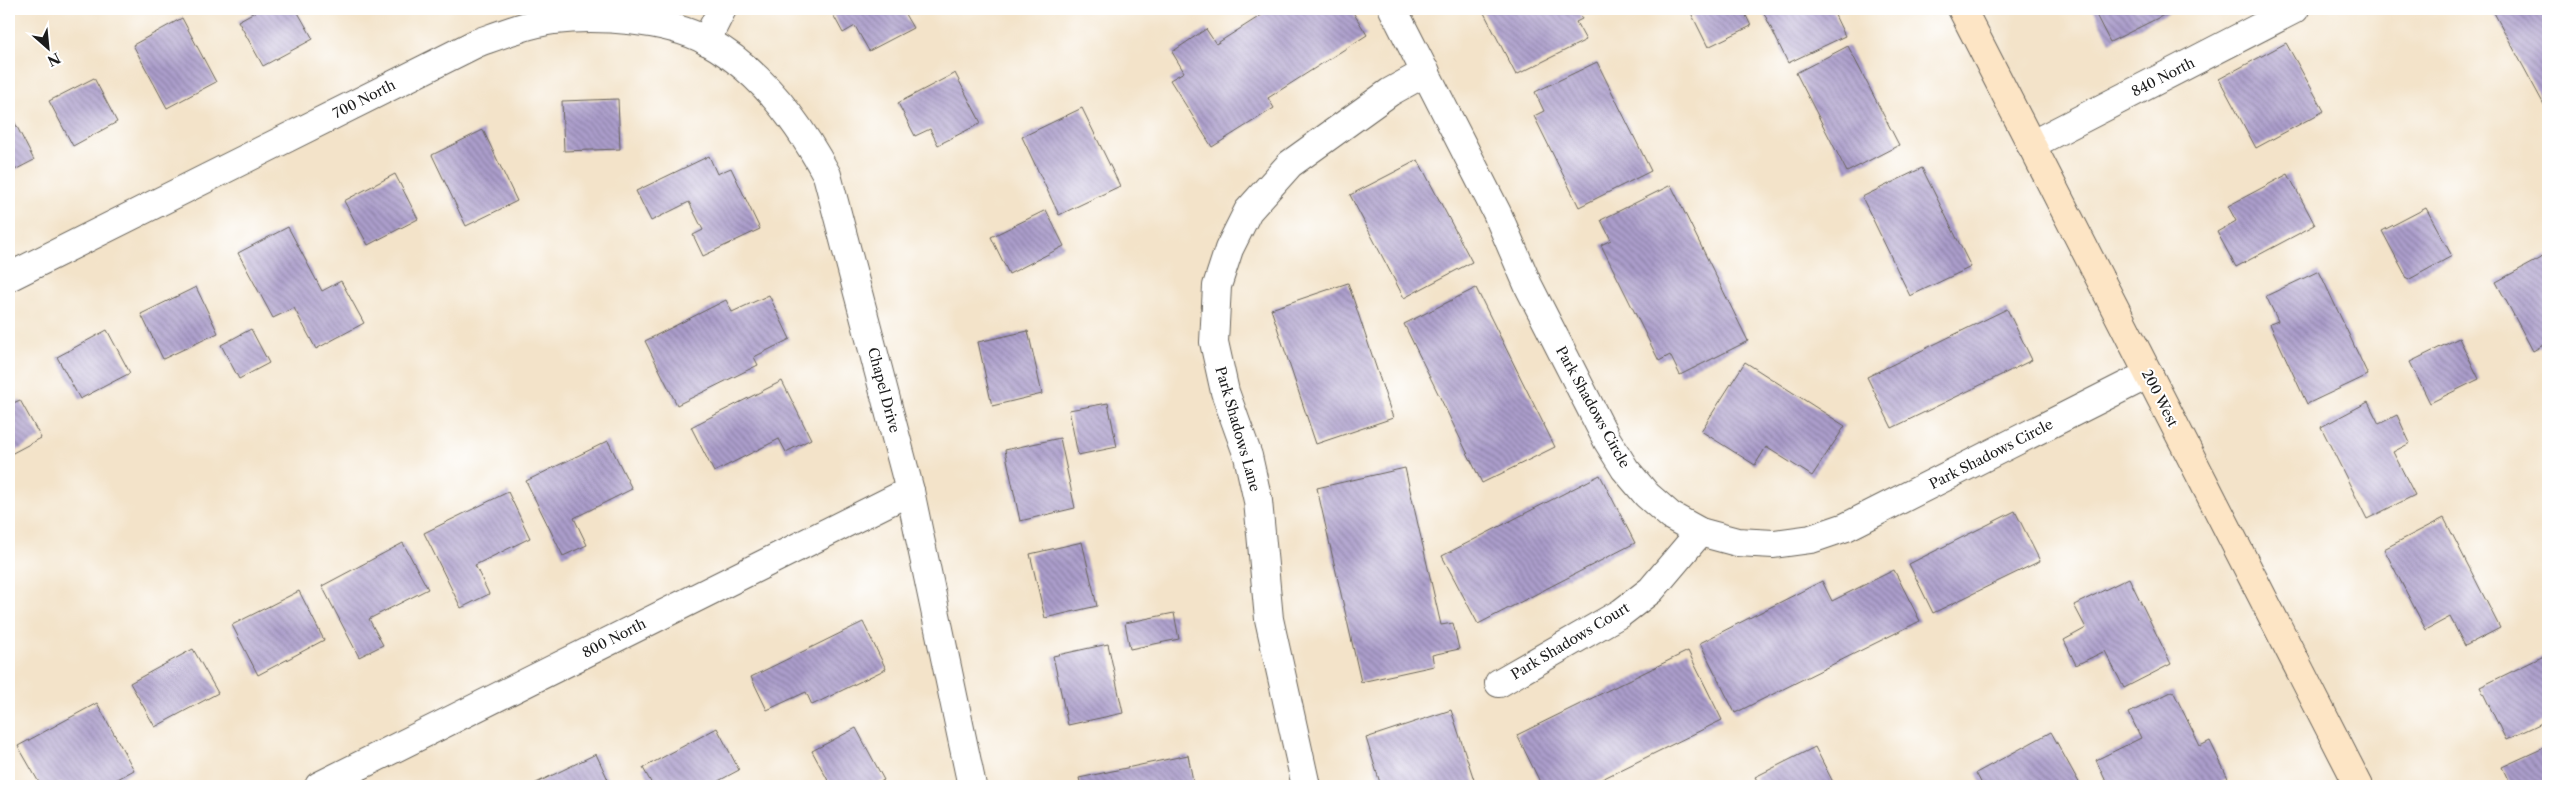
<svg xmlns="http://www.w3.org/2000/svg" width="2557" height="795" font-family="'Libre Caslon Text',serif">
<defs>
<pattern id="building-back-hatch" width="6" height="6" patternUnits="userSpaceOnUse" patternTransform="scale(1.25)"><rect width="6" height="6" fill="#ab9dcb"/><path d="M-1 5l2 2M0 0l6 6M5-1l2 2" fill="none" stroke="#8a7fa4"/></pattern>
</defs>
<rect width="100%" height="100%" fill="#fff"/>
<filter id="ink" filterUnits="userSpaceOnUse"><feTurbulence type="fractalNoise" baseFrequency=".02" numOctaves="2"/><feDisplacementMap in="SourceGraphic" scale="10" xChannelSelector="R" yChannelSelector="G"/><feConvolveMatrix kernelMatrix="1 2 1 2 8 2 1 2 1" color-interpolation-filters="sRGB"/></filter>
<filter id="wash" filterUnits="userSpaceOnUse"><feTurbulence type="fractalNoise" baseFrequency=".0096" numOctaves="4" result="noise"/><feDisplacementMap in="SourceGraphic" scale="20" xChannelSelector="R" yChannelSelector="G"/><feGaussianBlur stdDeviation="1.12" result="paint"/><feColorMatrix in="noise" values="0 0 0 0 0 0 0 0 0 0 0 0 0 0 0 0 0 1.4 0 .05"/><feComposite in="paint" operator="in"/></filter>
<g filter="url(#wash)">
<rect width="100%" height="100%" fill="#f3e3c9"/>
<g id="blocks">
<g fill="url(#building-back-hatch)">
<polygon points="260,9 296,9 313,39 263,66 238,21"/>
<polygon points="830,9 902,9 913,28 869,51 855,26 843,33"/>
<polygon points="1271,9 1351,9 1367,35 1268,98 1274,108 1212,147 1170,80 1184,72 1172,52 1206,29 1216,44"/>
<polygon points="1482,9 1577,9 1582,19 1576,22 1586,40 1516,75"/>
<polygon points="1689,9 1743,9 1751,26 1708,47"/>
<polygon points="1762,9 1832,9 1845,36 1788,63"/>
<polygon points="2093,9 2176,9 2110,42"/>
<polygon points="2492,9 2548,9 2548,112"/>
<polygon points="182,18 216,82 167,108 133,45"/>
<polygon points="2286,43 2324,111 2256,148 2219,79"/>
<polygon points="1848,46 1899,145 1847,172 1796,73"/>
<polygon points="1597,62 1651,171 1579,207 1534,116 1544,111 1535,92"/>
<polygon points="955,73 981,123 938,145 930,129 915,136 898,103"/>
<polygon points="94,78 117,122 73,146 49,101"/>
<polygon points="618,99 620,149 564,151 562,101"/>
<polygon points="1082,108 1120,186 1059,215 1022,137"/>
<polygon points="13,119 34,160 9,173 9,121"/>
<polygon points="483,130 517,201 466,226 432,155"/>
<polygon points="709,156 717,174 731,168 760,229 703,256 693,235 703,230 689,202 651,221 636,191"/>
<polygon points="1418,160 1472,262 1404,298 1350,195"/>
<polygon points="1922,168 1971,267 1910,296 1862,197"/>
<polygon points="395,174 418,219 368,245 344,201"/>
<polygon points="2288,174 2315,225 2236,267 2217,232 2236,221 2228,206"/>
<polygon points="1671,185 1748,341 1680,375 1670,355 1659,361 1601,245 1611,240 1601,220"/>
<polygon points="2426,208 2452,256 2408,280 2382,231"/>
<polygon points="1046,210 1064,246 1009,274 991,237"/>
<polygon points="288,227 322,291 341,281 364,323 316,349 294,308 273,318 238,253"/>
<polygon points="2548,254 2548,351 2545,344 2533,351 2496,282"/>
<polygon points="2319,271 2368,375 2307,404 2270,324 2278,321 2266,296"/>
<polygon points="1348,283 1393,418 1316,444 1271,309"/>
<polygon points="196,287 218,333 163,359 141,314"/>
<polygon points="1476,288 1555,447 1482,483 1404,324"/>
<polygon points="769,295 790,339 754,357 758,365 677,405 645,341 726,300 732,312"/>
<polygon points="2007,309 2032,360 1892,428 1867,377"/>
<polygon points="251,329 269,363 239,379 221,345"/>
<polygon points="107,330 130,373 80,399 57,357"/>
<polygon points="1028,331 1042,394 992,406 978,342"/>
<polygon points="2459,338 2479,379 2430,403 2410,362"/>
<polygon points="1745,362 1845,426 1812,476 1766,447 1755,465 1701,431"/>
<polygon points="782,381 811,439 786,452 779,439 714,472 691,427"/>
<polygon points="20,400 41,438 9,455 9,405"/>
<polygon points="2368,402 2379,424 2397,415 2410,443 2393,452 2415,495 2367,519 2321,427"/>
<polygon points="1108,403 1117,447 1078,455 1069,410"/>
<polygon points="1060,438 1075,508 1020,521 1005,450"/>
<polygon points="608,441 632,489 574,518 587,545 563,556 526,481"/>
<polygon points="1405,468 1441,625 1453,623 1459,649 1432,655 1434,666 1361,682 1317,488"/>
<polygon points="1600,475 1635,543 1478,624 1442,556"/>
<polygon points="508,492 530,538 475,565 489,594 461,608 424,533"/>
<polygon points="2015,511 2040,561 1933,613 1909,564"/>
<polygon points="2444,518 2500,628 2465,646 2450,617 2426,630 2384,549"/>
<polygon points="1082,542 1097,606 1045,618 1030,554"/>
<polygon points="403,543 428,589 369,619 383,645 359,657 322,586"/>
<polygon points="1894,570 1920,621 1735,713 1700,643 1822,581 1832,601"/>
<polygon points="2129,578 2171,664 2124,688 2105,651 2076,665 2064,640 2086,628 2074,605"/>
<polygon points="299,591 324,640 258,675 232,625"/>
<polygon points="1174,613 1179,639 1130,649 1125,623"/>
<polygon points="863,622 886,669 812,705 806,692 767,710 751,677"/>
<polygon points="1108,644 1123,713 1068,725 1053,656"/>
<polygon points="193,649 218,693 155,727 130,683"/>
<polygon points="1688,651 1722,720 1588,786 1542,786 1517,735"/>
<polygon points="2548,654 2548,720 2506,740 2480,687"/>
<polygon points="2173,691 2200,746 2210,741 2228,778 2212,786 2132,786 2131,783 2125,786 2108,786 2096,760 2141,738 2129,713"/>
<polygon points="97,703 134,770 105,786 64,786 62,783 55,786 41,786 18,746"/>
<polygon points="1451,710 1476,786 1381,786 1366,738"/>
<polygon points="717,728 739,770 709,786 653,786 643,768"/>
<polygon points="856,728 884,780 873,786 831,786 812,751"/>
<polygon points="2051,732 2081,786 1983,786 1976,773"/>
<polygon points="2548,746 2548,786 2511,786 2502,767"/>
<polygon points="1815,747 1835,786 1760,786 1755,777"/>
<polygon points="596,754 611,786 530,786"/>
<polygon points="1188,755 1194,786 1081,786 1079,778"/>
</g>
</g>
</g>
<g filter="url(#ink)">
<use href="#blocks" fill-opacity="0" stroke="#676259" stroke-width="1"/>
<g fill="none" stroke-linecap="round" stroke-linejoin="round">
<defs>
<g id="minor">
<polyline points="1393,9 1497,213 1528,285 1607,440 1625,469 1647,495 1671,516 1700,532 1737,542 1774,544 1811,539 1846,527 2149,374"/>
<polyline points="706,41 722,9"/>
<polyline points="2031,145 2295,9"/>
<path d="M9 277 477 43C502 34 527 24 554 20 598 15 666 19 707 41 760 70 799 123 827 175L910 491 972 786"/>
<polyline points="1499,683 1621,613 1651,590 1700,532"/>
<polyline points="319,786 910,491"/>
<polyline points="1306,786 1269,619 1258,501 1248,456 1225,392 1214,342 1217,286 1229,249 1248,211 1290,164 1390,92 1426,72"/>
</g>
<polyline id="secondary" points="1962,9 2359,786"/>
</defs>
<use href="#minor" stroke="#676259" stroke-width="30"/>
<use href="#secondary" stroke="#676259" stroke-width="30"/>
<use href="#minor" stroke="#fff" stroke-width="28"/>
<use href="#secondary" stroke="#fde5c5" stroke-width="28"/>
</g>
</g>
<g text-anchor="middle" dominant-baseline="central" stroke-width="4" stroke-linejoin="round" paint-order="stroke">
<g font-size="14" fill="#1c1c1c" stroke="#fff">
<text transform="translate(2163 77) rotate(-27)">840 North</text>
<text transform="translate(364 99) rotate(-27)">700 North</text>
<text transform="translate(884 390) rotate(75)">Chapel Drive</text>
<text transform="translate(2160 398) rotate(63)">200 West</text>
<text transform="translate(1593 407) rotate(61)">Park Shadows Circle</text>
<text transform="translate(1238 429) rotate(74)">Park Shadows Lane</text>
<text transform="translate(1991 454) rotate(-27)">Park Shadows Circle</text>
<text transform="translate(614 638) rotate(-27)">800 North</text>
<text transform="translate(1570 641) rotate(-31)">Park Shadows Court</text>
</g>
</g>
<rect width="2557" height="795" fill="none" stroke="#fff" stroke-width="30"/>
<g transform="translate(48 48) rotate(153)" stroke="#ffffff" stroke-width="4" paint-order="stroke">
<path d="M0-4L9 19L0 12L-9 19Z" fill="#1c1c1c"/>
<text y="-8" font-size="14" font-weight="bold" text-anchor="middle" fill="#1c1c1c">N</text>
</g>
</svg>
